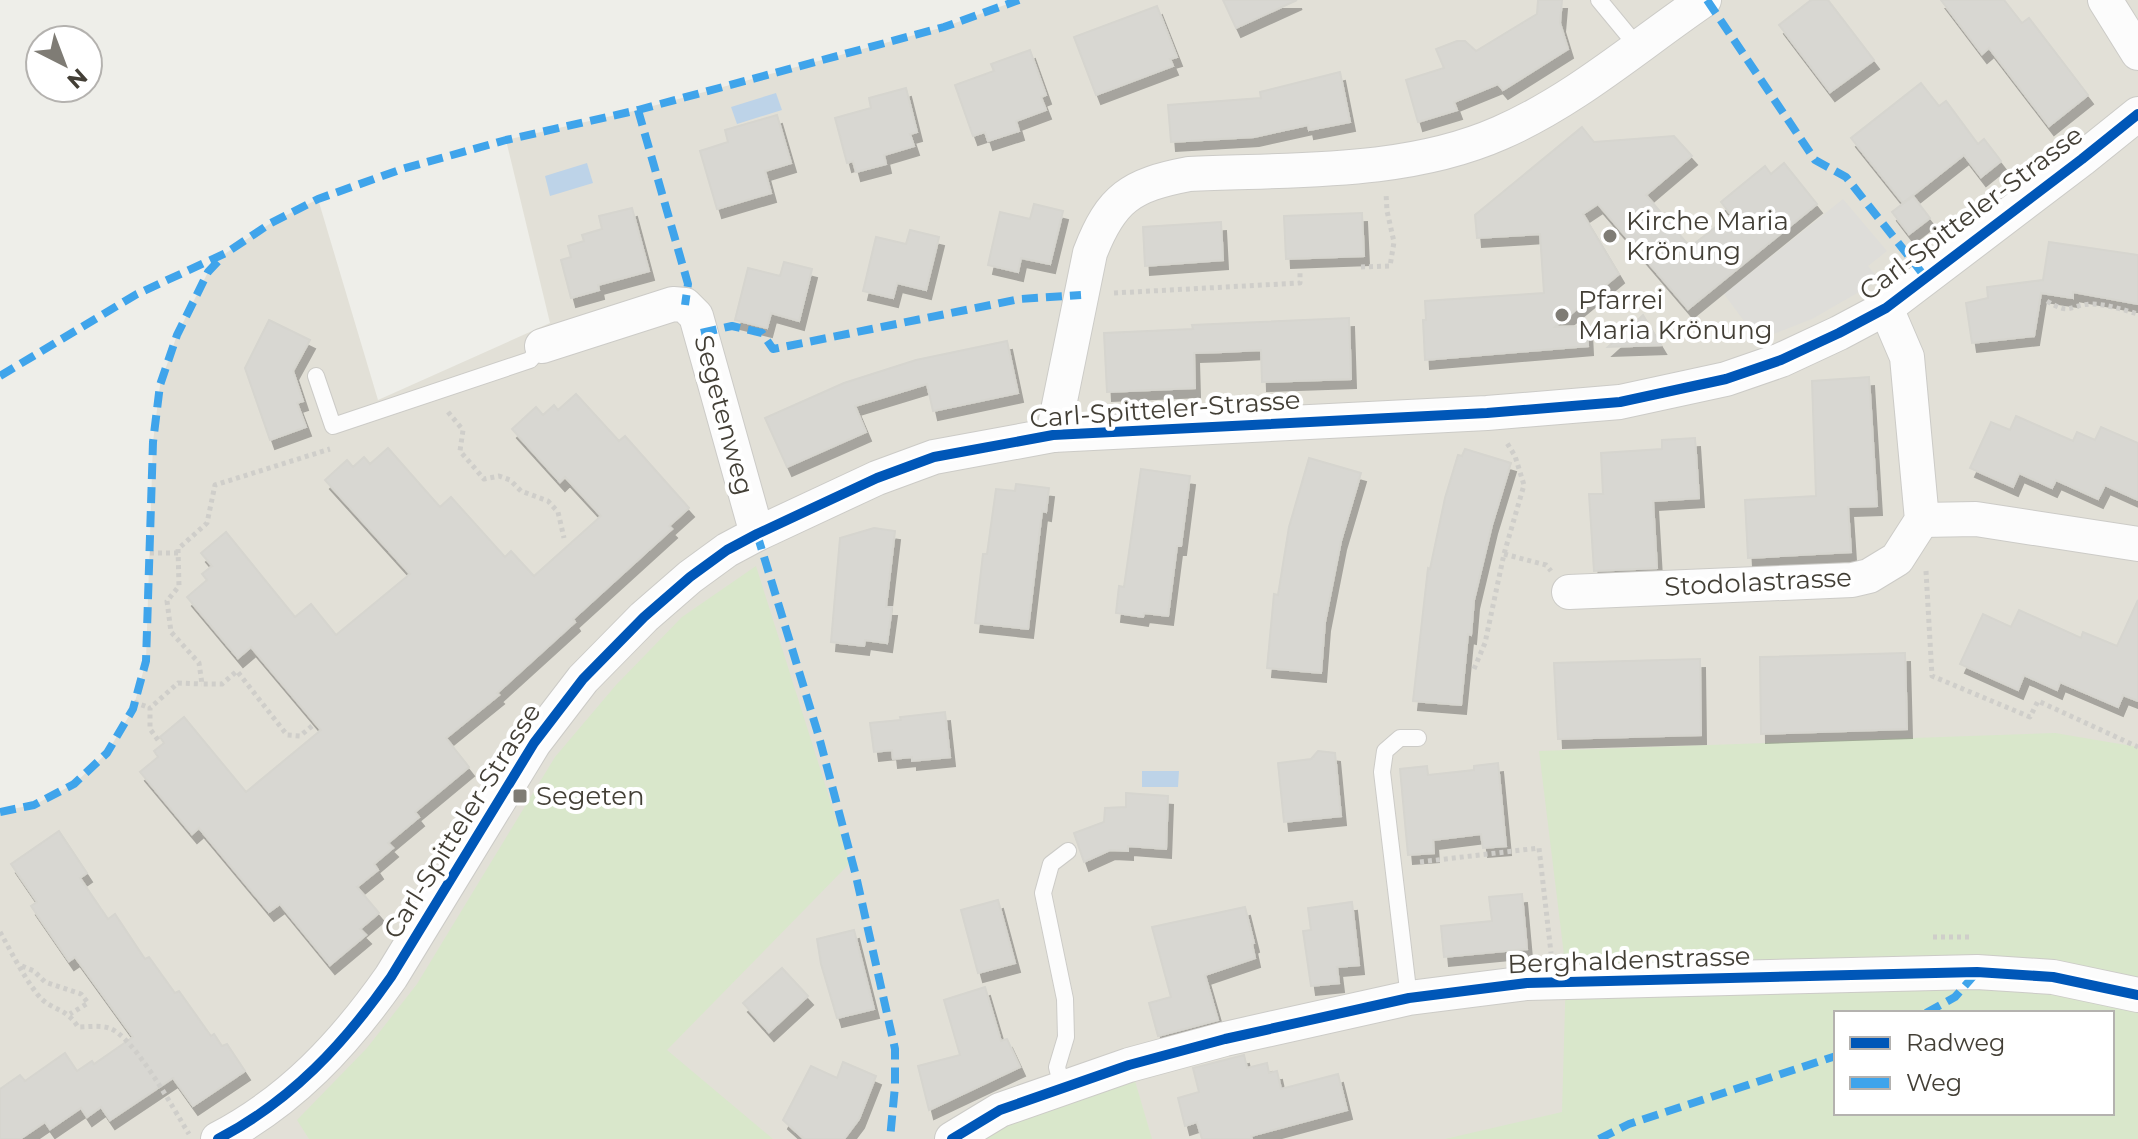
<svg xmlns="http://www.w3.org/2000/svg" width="2138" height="1139" font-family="Montserrat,sans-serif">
<defs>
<filter id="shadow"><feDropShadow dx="5" dy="9" stdDeviation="0" flood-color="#0004"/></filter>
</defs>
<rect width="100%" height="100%" fill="#eeeee9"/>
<path fill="#e2e0d7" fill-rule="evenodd" d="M1019 0H2138V1139H0V811L34 805 74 784 107 753 133 709 146 661 153 442 160 385 177 335 208 272 226 253 271 223 318 199 378 400 550 323 506 140 638 110 944 27ZM1836 1013H2112V1113H1836Z"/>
<g fill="#d9e7cb" fill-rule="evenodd">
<polygon points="756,566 850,863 667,1050 773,1139 309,1139 297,1120 367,1048 417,984 555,757 616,685 682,617"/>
<path d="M2055 733 2138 747V1139H1445L1562 1112 1566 971 1539 751ZM1836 1013H2112V1113H1836Z"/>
<polygon points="1133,1074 1152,1139 973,1139"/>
</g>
<polygon fill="#deddd9" points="1843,199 1887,251 1868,266 1880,280 1812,319 1758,340 1724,294"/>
<g fill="#bdd3e8">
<polygon points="776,93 782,110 737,124 731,107"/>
<polygon points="587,163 593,183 550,196 545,176"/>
<polygon points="1142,771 1179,771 1178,787 1142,787"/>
</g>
<g fill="#d8d7d2" stroke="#d6d5cf" stroke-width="2" filter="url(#shadow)">
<polygon points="1223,0 1297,0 1236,28"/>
<polygon points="1538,0 1562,0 1560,23 1568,49 1503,90 1498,84 1454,102 1457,110 1418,122 1406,80 1444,68 1436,49 1457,41 1465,41 1476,51 1537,14"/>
<polygon points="1811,0 1828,0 1874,60 1830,92 1779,25"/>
<polygon points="1941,0 2004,0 2022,23 2029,18 2088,95 2049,126 1989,48 1982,54"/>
<polygon points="1157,6 1177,57 1170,59 1173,66 1096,95 1074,37"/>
<polygon points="1030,50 1046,95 1041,97 1046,110 1016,121 1019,131 988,141 985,132 973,136 955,85 994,71 991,64"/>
<polygon points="1340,72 1350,122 1309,130 1308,125 1254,137 1171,142 1168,105 1261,98 1260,92"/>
<polygon points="1921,83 1939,106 1946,101 1978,144 1984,139 2001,161 1981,177 1964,155 1903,203 1851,138"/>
<polygon points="906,88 917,132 910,134 914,146 884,155 886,164 856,172 853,161 847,163 835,118 871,108 869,98"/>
<polygon points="777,115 791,163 765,171 771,193 717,209 700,151 728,142 725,130"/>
<polygon points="1582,127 1594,142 1674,136 1692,156 1646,195 1690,247 1731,215 1721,202 1765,166 1771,174 1784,163 1817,204 1688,309 1598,204 1583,214 1619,274 1555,327 1587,326 1588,346 1425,360 1423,320 1426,320 1425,301 1544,293 1540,234 1477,238 1475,215"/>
<polygon points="1913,196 1930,218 1909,234 1892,212"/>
<polygon points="1034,204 1063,211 1050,264 1021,258 1018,272 988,265 1000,212 1030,219"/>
<polygon points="632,208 649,271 598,285 599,290 571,298 561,260 571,257 568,246 584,241 582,235 602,229 599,216"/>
<polygon points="1362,213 1364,256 1286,259 1284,216"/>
<polygon points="1221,222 1223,260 1145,266 1143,227"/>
<polygon points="910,230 939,237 926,290 897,283 893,298 863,291 876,237 906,244"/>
<polygon points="2049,242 2138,255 2138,304 2073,292 2073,298 2041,293 2034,336 1972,343 1966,303 1988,298 1987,287 2043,280"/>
<polygon points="784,262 812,269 799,321 771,313 767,328 735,320 748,268 780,276"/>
<polygon points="1643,315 1661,345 1608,347"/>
<polygon points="1349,318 1351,379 1262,382 1261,350 1223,352 1194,353 1195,388 1107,392 1104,333 1193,329 1192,325"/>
<polygon points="269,320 310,340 293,371 303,401 297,403 306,427 270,440 245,368"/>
<polygon points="1007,341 1018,393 933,411 927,384 855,406 866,432 787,467 765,418 844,383 916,360"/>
<polygon points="1869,377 1877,506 1848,507 1851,552 1748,558 1745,500 1816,496 1812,381"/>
<polygon points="576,394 619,441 625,436 689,508 669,526 672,529 573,619 575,622 497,693 499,695 446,738 469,767 415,812 419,817 388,843 393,848 374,864 378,870 357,887 379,913 360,929 366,935 330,965 280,904 269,912 199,828 192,834 140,772 158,757 154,751 164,743 160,737 184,717 246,792 321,730 251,647 238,658 187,597 207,580 202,574 212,566 201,553 226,532 295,617 311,604 336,635 410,574 325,480 347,460 353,467 364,457 370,464 388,448 440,507 451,497 505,557 511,551 534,576 601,516 565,477 560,482 512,429 536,407 543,415 554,405 558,410"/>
<polygon points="2016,416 2073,441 2077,432 2095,440 2101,427 2138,443 2138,500 2105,485 2098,499 2056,480 2052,488 2019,473 2013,487 1970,468 1991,422 2010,430"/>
<polygon points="1695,438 1699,498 1653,501 1657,568 1594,571 1589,494 1603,494 1601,453 1662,449 1662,440"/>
<polygon points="1465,449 1511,463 1492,525 1474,600 1471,635 1468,634 1461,705 1413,701 1428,568 1430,569 1445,498 1458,455 1462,456"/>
<polygon points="1309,458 1361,473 1341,541 1325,622 1321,673 1267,668 1274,594 1278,595 1289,527"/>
<polygon points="1141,469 1190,476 1181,546 1177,546 1168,616 1144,613 1143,617 1116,613 1119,586 1124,587"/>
<polygon points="1016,484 1049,488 1046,512 1042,511 1028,629 975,623 983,554 987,554 996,489 1015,491"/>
<polygon points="874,528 895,531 886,607 892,607 887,643 865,640 864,646 831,642 840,538"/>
<polygon points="2138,600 2138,701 2123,695 2118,707 2060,682 2057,690 2024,675 2018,690 1960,664 1983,614 2011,627 2019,610 2081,638 2083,632 2117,646"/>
<polygon points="1905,653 1907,729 1761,734 1760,657"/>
<polygon points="1700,659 1701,735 1558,739 1554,663"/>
<polygon points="945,712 950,757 912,761 912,757 893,759 892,750 874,752 870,723 901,720 900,717"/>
<polygon points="1318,751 1335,753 1341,816 1284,822 1278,763 1311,759"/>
<polygon points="1498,763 1506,846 1483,848 1481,834 1433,840 1434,853 1408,855 1400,769 1427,766 1428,775 1474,770 1474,766"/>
<polygon points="1126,793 1168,796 1166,849 1128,846 1128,851 1110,850 1084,862 1074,833 1104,822 1105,808 1126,807"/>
<polygon points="59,831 87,873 80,878 108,919 115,914 145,959 149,957 175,993 179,991 211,1036 214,1034 222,1046 227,1044 245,1071 193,1106 173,1078 110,1120 101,1107 87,1117 81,1108 50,1129 45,1122 20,1139 0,1139 0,1089 20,1075 25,1081 65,1053 77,1071 92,1061 94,1064 133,1037 75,957 69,961 31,906 37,902 11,864"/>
<polygon points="1522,894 1527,949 1444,957 1441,926 1492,921 1489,897"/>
<polygon points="998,900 1015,963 978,973 961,910"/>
<polygon points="1352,902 1359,965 1337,967 1339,983 1311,986 1303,931 1311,930 1308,908"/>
<polygon points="1245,907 1254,943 1252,944 1255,958 1205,975 1218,1020 1158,1036 1149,1003 1171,997 1152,927"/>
<polygon points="854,930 874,1009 837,1018 821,964 817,939"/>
<polygon points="782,968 808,996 769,1032 743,1003"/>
<polygon points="985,987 1001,1041 1007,1039 1020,1067 929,1110 918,1066 960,1055 944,1000"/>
<polygon points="1244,1055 1247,1068 1267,1063 1269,1073 1277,1071 1281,1089 1338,1074 1347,1110 1251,1136 1252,1139 1202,1139 1197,1122 1185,1126 1178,1098 1199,1092 1193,1068"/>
<polygon points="843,1062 876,1076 859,1119 844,1139 804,1139 783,1120 811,1066 837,1078"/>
</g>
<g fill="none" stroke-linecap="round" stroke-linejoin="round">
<defs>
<g id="service">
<polyline points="1599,0 1637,46"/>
<polyline points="316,376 333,426 530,360 542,346"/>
<polyline points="1409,998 1382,772 1385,751 1400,738 1418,738"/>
<polyline points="1062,1087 1057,1067 1066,1037 1065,999 1043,893 1051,864 1068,851"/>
</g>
<g id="minor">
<polyline points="2105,0 2138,53"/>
<polyline points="542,346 673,304 685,305 696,316 757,534"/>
<path d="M1053 435 1090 253C1111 198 1131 185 1189 174 1291 169 1405 175 1500 133 1574 101 1638 45 1704 0"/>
<polyline points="1922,520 1976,519 2138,544"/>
<polyline points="1569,592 1852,580 1869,576 1897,559 1922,520 1907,357 1886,308"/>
<path d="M218 1139C291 1101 344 1044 391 977L534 743 583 679 644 617 690 577 727 550 757 534 877 478 934 457 1053 435 1487 413 1620 402 1726 379 1781 360 1839 333 1886 308 2082 159 2138 114"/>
<polyline points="952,1139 1000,1110 1129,1065 1225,1039 1409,998 1527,983 1977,972 2053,977 2138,995"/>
</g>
</defs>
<use href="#service" stroke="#cccbc7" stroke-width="18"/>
<use href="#minor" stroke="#cccbc7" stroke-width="36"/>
<g stroke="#cfceca" stroke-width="5" stroke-dasharray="4 4" stroke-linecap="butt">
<polyline points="1361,267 1390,266 1394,242 1387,211 1386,193"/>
<polyline points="1114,293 1300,283 1300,273"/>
<path d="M2047 301C2071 316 2069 305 2091 304 2106 304 2124 310 2138 314"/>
<polyline points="448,412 463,430 460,451 484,479 499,476 510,480 521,491 548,501 558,512 564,538"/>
<polyline points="150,553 178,553"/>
<polyline points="1504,554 1546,565 1551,571"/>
<polyline points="1926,571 1932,676 2030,717 2038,701 2138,747"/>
<polyline points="1474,669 1485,643 1504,554 1524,485 1515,456 1507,443"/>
<polyline points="134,702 150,708"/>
<polyline points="312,726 300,736 287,735 237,671 222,684 202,684 199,663 171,632 167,601 179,586 178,549 207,523 215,485 330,449"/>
<polyline points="158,740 150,729 150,708 178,683 202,684"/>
<polyline points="1420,862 1539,848 1551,953"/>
<path d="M0 932C12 953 23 976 38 995 51 1011 66 1007 78 1027 87 1027 100 1025 109 1028 134 1036 174 1110 189 1134"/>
<polyline points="1933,937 1973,937"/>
<polyline points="22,966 34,971 45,982 81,994 88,1003 70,1014"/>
</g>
<use href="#service" stroke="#fcfcfc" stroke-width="16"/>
<use href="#minor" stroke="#fcfcfc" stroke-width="34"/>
<g stroke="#3fa4eb" stroke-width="8" stroke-dasharray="16 8" stroke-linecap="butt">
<polyline points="1707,0 1815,160 1846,177 1926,278"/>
<polyline points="638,110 688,284 685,305"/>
<polyline points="701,333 732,326 762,333 773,349 1020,299 1081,295"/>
<polyline points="0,376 137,294 226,253 271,223 318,199 402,169 506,140 638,110 944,27 1019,0"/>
<polyline points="757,534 819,737 856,876 895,1049 895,1086 890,1139"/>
<polyline points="0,812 34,805 74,784 107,753 133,709 146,661 153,442 160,385 177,335 208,272 221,258"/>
<polyline points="1926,1013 1955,997 1977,972"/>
<polyline points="1599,1139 1629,1124 1836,1056"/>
</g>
<defs>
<g id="cycleway">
<path d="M218 1139C291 1101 344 1044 391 977L534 743 583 679 644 617 690 577 727 550 757 534 877 478 934 457 1053 435 1487 413 1620 402 1726 379 1781 360 1839 333 1886 308 2082 159 2138 114"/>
<polyline points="952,1139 1000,1110 1129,1065 1225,1039 1409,998 1527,983 1977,972 2053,977 2138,995"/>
</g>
</defs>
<use href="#cycleway" stroke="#fff" stroke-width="15"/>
<use href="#cycleway" stroke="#0057b8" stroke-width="10"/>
</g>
<g fill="#7f7c75" stroke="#fff" stroke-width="3">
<circle cx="1610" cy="236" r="8"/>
<circle cx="1562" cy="315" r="8"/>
<rect x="512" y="788" width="16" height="16" rx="4"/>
</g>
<g text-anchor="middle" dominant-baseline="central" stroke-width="8" stroke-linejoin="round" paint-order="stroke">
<g font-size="26" fill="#433f36" stroke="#fff">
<text transform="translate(1971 213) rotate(-37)">Carl-Spitteler-Strasse</text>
<text transform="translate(1165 409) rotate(-4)">Carl-Spitteler-Strasse</text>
<text transform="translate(724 415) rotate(75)">Segetenweg</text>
<text transform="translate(1758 582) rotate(-3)">Stodolastrasse</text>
<text transform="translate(462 821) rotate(-58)">Carl-Spitteler-Strasse</text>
<text transform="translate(1629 960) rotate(-2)">Berghaldenstrasse</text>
</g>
<g font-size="26" fill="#433f36" stroke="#fff" text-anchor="start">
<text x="1626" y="221">Kirche Maria<tspan x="1626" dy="30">Krönung</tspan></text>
<text x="1578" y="300">Pfarrei<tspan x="1578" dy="30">Maria Krönung</tspan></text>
<text x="536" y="796">Segeten</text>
</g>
</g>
<rect x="1834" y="1011" width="280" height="104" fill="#ffffff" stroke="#b4b2af" stroke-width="2"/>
<rect x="1850" y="1037" width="40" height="12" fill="#0057b8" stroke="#b4b2af" stroke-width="2"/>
<text x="1906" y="1051" font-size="24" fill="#433f36">Radweg</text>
<rect x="1850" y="1077" width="40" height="12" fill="#3fa4eb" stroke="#b4b2af" stroke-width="2"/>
<text x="1906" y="1091" font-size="24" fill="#433f36">Weg</text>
<g transform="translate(64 64) rotate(138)"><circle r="38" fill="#ffffff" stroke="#b4b2af" stroke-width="2"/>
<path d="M0-6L14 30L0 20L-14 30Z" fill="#7f7c75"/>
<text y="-12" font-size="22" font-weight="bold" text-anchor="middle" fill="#433f36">N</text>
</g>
</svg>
